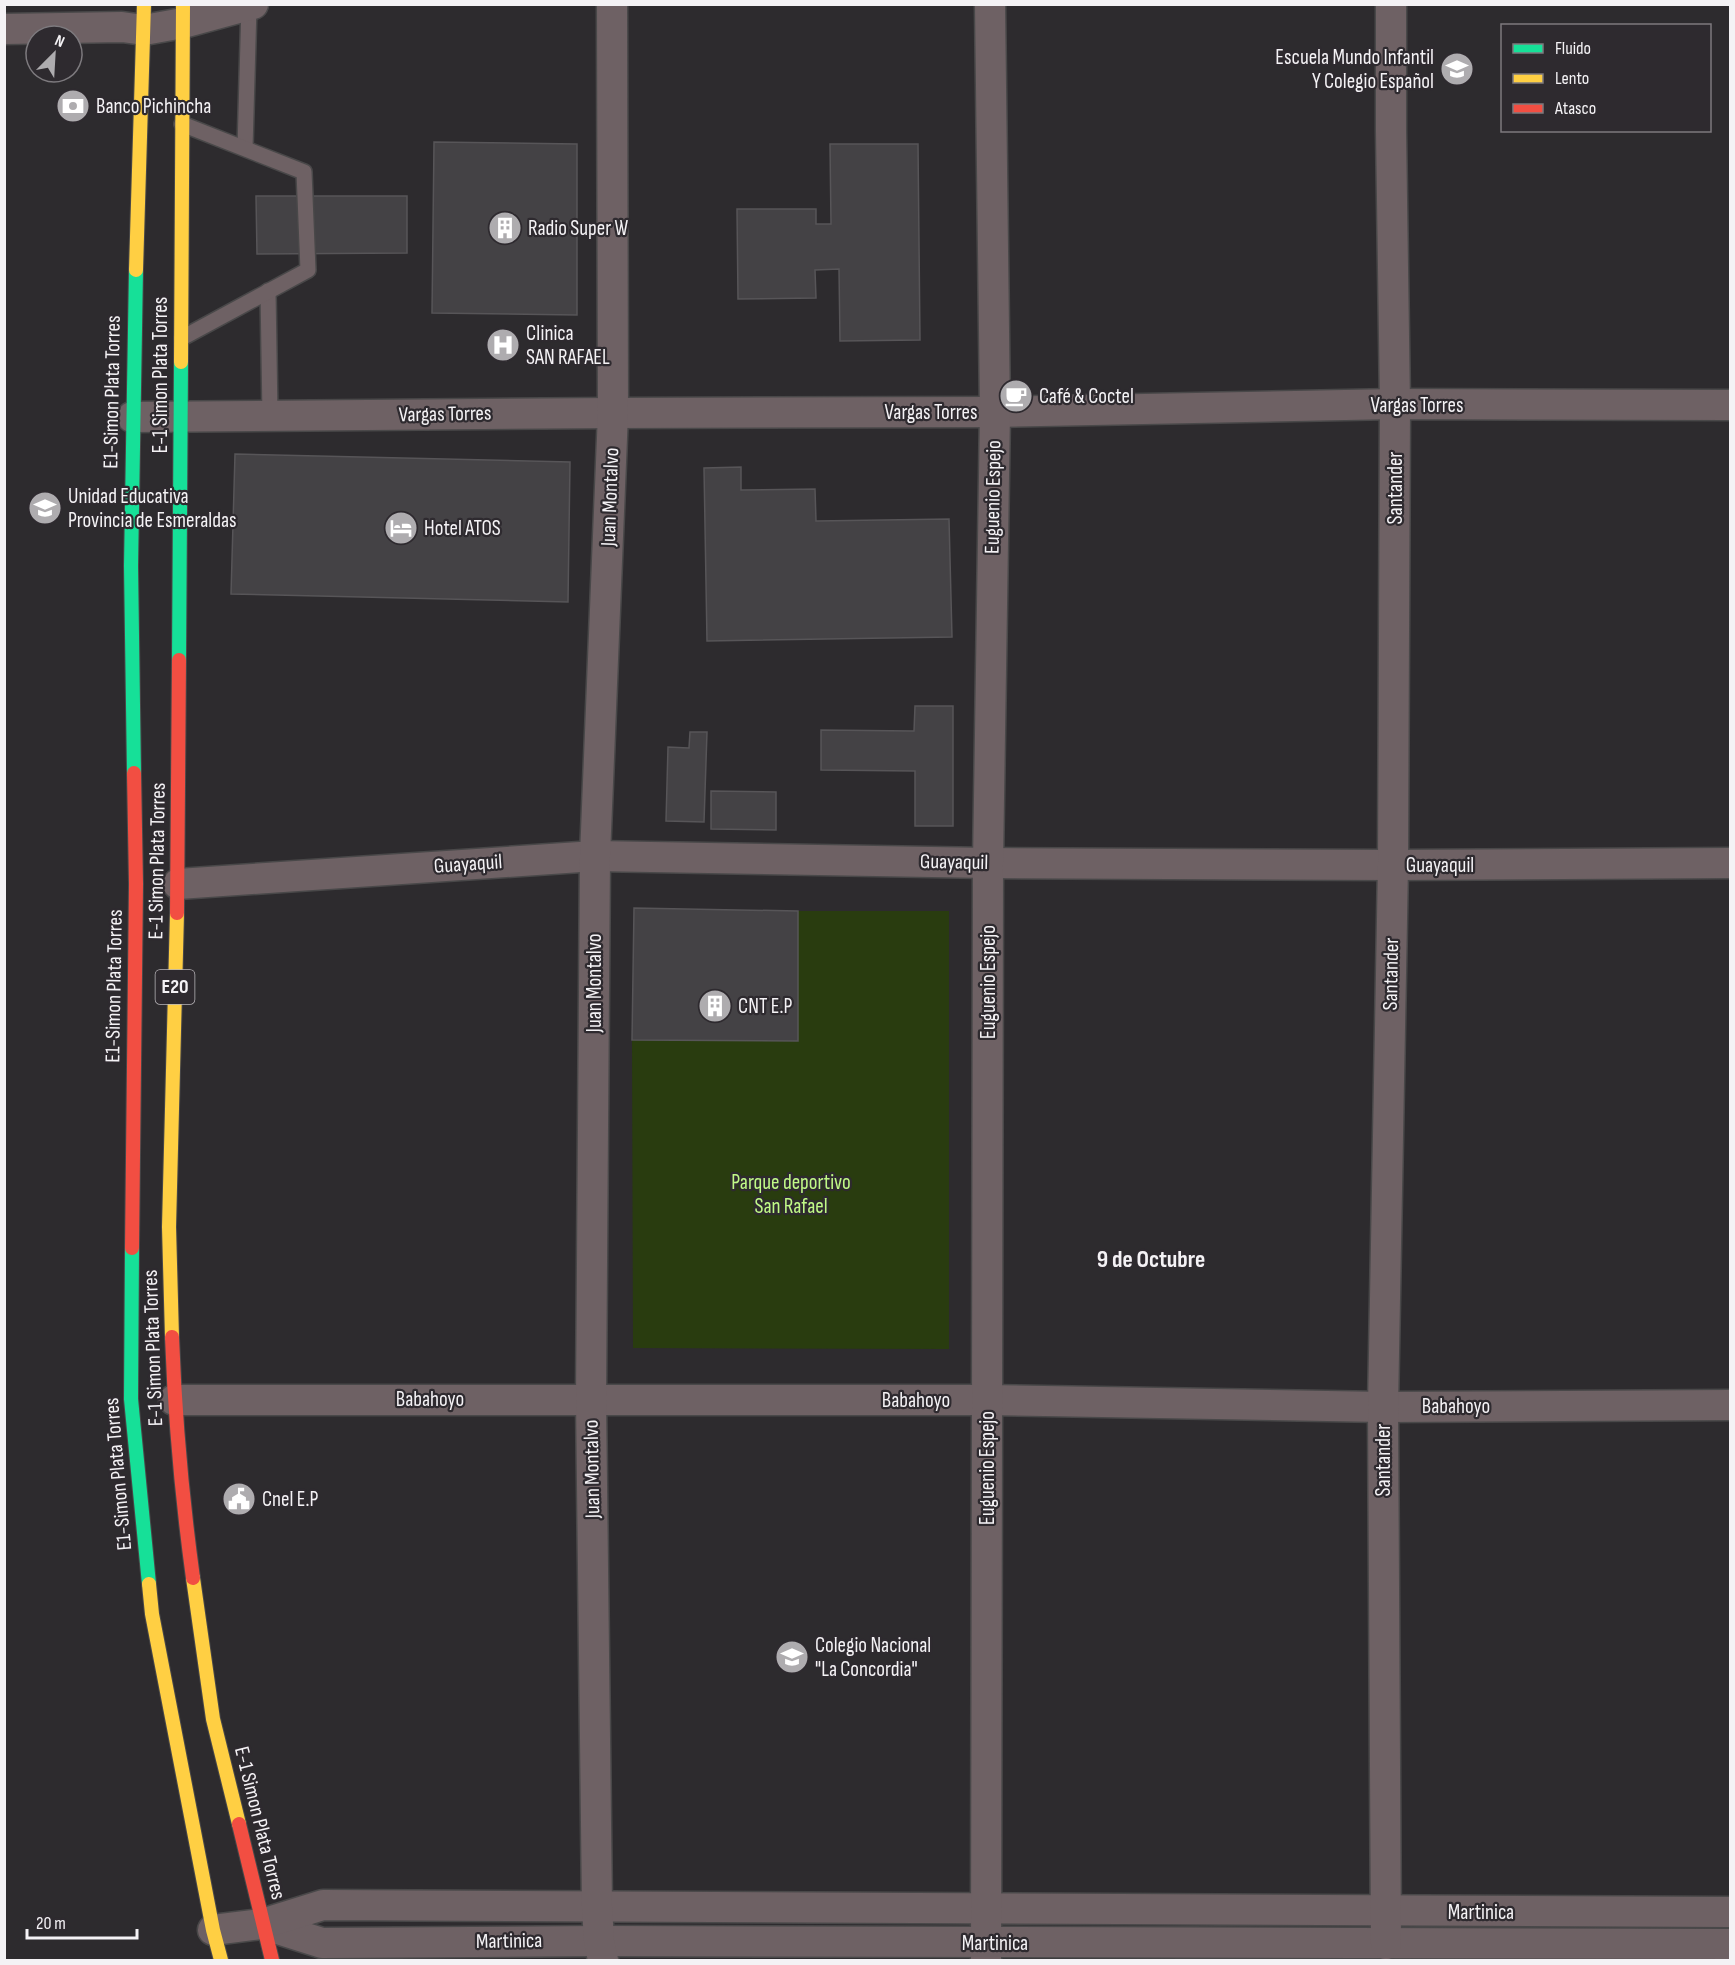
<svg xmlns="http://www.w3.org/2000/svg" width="1735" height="1965" font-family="'Sofia Sans Condensed',sans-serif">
<rect width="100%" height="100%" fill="#2d2b2e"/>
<polygon fill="#293c0f" points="798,911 949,911 949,1349 633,1348 632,1040 797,1041"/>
<g fill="#444245" stroke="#575558" stroke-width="1.5">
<polygon points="434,142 577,144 577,315 432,313"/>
<polygon points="830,144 918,144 920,340 840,341 839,269 815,270 816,298 738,299 737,209 816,209 816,224 831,224"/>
<polygon points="256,196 407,196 407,253 257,254"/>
<polygon points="235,454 570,462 568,602 231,594"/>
<polygon points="741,467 741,490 815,489 816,521 949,519 952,637 707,641 704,468"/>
<polygon points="915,706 953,706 953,826 915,826 915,771 821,770 821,730 914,731"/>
<polygon points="690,732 707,732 704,822 666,821 668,747 689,748"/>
<polygon points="711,791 776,792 776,830 711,829"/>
<polygon points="634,908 798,911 798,1041 632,1040"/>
</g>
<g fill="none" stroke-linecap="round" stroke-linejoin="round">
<defs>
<g id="lane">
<polyline points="245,148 249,6"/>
<polyline points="268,291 270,416"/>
<polyline points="182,338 308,270 304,172 182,124"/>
</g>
<g id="street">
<polyline points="4,29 122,27 144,30 183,23 253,4"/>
<polyline points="132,417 613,413 995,412 1395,404 1730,405"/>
<polyline points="178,884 595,856 988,863 1393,865 1730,863"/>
<polyline points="174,1400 987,1400 1383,1407 1730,1405"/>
<polyline points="262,1924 322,1943 599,1941 1730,1944"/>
<polyline points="213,1930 262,1924 323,1905 1730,1912"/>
<polyline points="1386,1944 1383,1407 1393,865 1395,404 1391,131 1391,4"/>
<polyline points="603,1960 599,1941 597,1907 591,1399 595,856 613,413 612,4"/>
<polyline points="986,1960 988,863 995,412 990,4"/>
</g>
<g id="fast">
<polyline points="179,660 181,362"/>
<polyline points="134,773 131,566 136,270"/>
<polyline points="132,1248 131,1399 149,1584"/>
</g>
<g id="slow">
<polyline points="136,270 144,4"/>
<polyline points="181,362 183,4"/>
<polyline points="172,1337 169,1227 177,913"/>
<polyline points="193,1578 213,1719 239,1824"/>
<polyline points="149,1584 152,1614 213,1930 221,1960"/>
</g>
<g id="jam">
<polyline points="177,913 179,660"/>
<polyline points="132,1248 136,884 134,773"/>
<path d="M172 1337C175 1418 182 1498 193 1578"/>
<polyline points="239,1824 272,1960"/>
</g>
</defs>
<use href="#lane" stroke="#494849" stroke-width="18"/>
<use href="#street" stroke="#494849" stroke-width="33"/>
<use href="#fast" stroke="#494849" stroke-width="16"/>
<use href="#slow" stroke="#494849" stroke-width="16"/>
<use href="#jam" stroke="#494849" stroke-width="16"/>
<use href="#lane" stroke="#6e6164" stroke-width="15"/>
<use href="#street" stroke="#6e6164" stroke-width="30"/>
<use href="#fast" stroke="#16e098" stroke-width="14"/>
<use href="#slow" stroke="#ffcf43" stroke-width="14"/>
<use href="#jam" stroke="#f24e42" stroke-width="14"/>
</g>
<defs>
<symbol id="university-disc" viewBox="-11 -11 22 22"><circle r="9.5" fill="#aeacaf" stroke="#2e2a2f"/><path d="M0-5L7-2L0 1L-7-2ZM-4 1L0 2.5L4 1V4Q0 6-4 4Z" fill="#fff"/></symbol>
<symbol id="bank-disc" viewBox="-11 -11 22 22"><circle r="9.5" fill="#aeacaf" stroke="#2e2a2f"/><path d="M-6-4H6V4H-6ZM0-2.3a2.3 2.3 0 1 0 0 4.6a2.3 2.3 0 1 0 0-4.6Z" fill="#fff"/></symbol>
<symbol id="building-disc" viewBox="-11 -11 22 22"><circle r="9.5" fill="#aeacaf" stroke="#2e2a2f"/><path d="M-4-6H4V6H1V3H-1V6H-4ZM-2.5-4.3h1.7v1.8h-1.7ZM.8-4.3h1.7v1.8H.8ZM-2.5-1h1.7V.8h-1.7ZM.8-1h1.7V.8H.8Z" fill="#fff"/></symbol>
<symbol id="hospital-disc" viewBox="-11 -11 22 22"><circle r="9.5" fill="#aeacaf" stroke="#2e2a2f"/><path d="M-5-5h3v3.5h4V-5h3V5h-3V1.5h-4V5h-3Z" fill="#fff"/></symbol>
<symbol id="cafe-disc" viewBox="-11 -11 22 22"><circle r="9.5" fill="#aeacaf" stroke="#2e2a2f"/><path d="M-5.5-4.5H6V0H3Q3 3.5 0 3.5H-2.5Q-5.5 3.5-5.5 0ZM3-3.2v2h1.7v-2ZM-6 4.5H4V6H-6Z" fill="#fff"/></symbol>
<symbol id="school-disc" viewBox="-11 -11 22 22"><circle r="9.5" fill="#aeacaf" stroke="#2e2a2f"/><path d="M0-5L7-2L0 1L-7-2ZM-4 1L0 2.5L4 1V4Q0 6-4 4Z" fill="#fff"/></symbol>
<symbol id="hotel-disc" viewBox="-11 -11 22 22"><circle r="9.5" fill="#aeacaf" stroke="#2e2a2f"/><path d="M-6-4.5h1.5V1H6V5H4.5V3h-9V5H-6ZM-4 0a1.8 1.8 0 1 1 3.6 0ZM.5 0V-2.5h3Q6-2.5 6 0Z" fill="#fff"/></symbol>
<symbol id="civic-disc" viewBox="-11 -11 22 22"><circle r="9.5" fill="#aeacaf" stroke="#2e2a2f"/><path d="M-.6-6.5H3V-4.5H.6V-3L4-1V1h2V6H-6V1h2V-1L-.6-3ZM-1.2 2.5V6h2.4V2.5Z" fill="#fff"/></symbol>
</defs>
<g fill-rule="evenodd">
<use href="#university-disc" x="1438" y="50" width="38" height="38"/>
<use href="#bank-disc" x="54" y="87" width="38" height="38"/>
<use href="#building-disc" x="486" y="209" width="38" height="38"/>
<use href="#hospital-disc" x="484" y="326" width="38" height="38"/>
<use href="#cafe-disc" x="997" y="377" width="38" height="38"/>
<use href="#school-disc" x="26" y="489" width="38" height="38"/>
<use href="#hotel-disc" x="382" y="509" width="38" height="38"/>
<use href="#building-disc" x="696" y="987" width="38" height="38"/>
<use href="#civic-disc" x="220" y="1480" width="38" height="38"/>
<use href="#school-disc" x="773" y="1638" width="38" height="38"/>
</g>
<g text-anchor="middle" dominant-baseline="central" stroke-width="4.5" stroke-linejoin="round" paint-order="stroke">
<rect fill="#2e2a2f" stroke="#b9b6ba" stroke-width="1.5" x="155.5" y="970" width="39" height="34" rx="4.5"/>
<g font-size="20" font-weight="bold" fill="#f4f2f5">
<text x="175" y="987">E20</text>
</g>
<g font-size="21" fill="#f4f2f5" stroke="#2e2a2f" text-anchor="start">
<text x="1434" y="57" text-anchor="end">Escuela Mundo Infantil<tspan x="1434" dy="24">Y Colegio Español</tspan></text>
<text x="96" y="106">Banco Pichincha</text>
<text x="528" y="228">Radio Super W</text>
<text x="526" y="333">Clinica<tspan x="526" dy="24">SAN RAFAEL</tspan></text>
<text x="1039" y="396">Café &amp; Coctel</text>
<text x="68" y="496">Unidad Educativa<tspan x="68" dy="24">Provincia de Esmeraldas</tspan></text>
<text x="424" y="528">Hotel ATOS</text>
<text x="738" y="1006">CNT E.P</text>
<text x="262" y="1499">Cnel E.P</text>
<text x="815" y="1645">Colegio Nacional<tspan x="815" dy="24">"La Concordia"</tspan></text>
</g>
<g font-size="21" fill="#f4f2f5" stroke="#2e2a2f">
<text transform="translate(160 375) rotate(-90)">E-1 Simon Plata Torres</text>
<text transform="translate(112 392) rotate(-89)">E1-Simon Plata Torres</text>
<text x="1417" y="405">Vargas Torres</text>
<text x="931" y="412">Vargas Torres</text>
<text transform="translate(445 414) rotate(-1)">Vargas Torres</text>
<text transform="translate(1395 488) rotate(-90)">Santander</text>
<text transform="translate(610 497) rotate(-88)">Juan Montalvo</text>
<text transform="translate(993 497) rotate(-89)">Euguenio Espejo</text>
<text transform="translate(157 861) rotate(-89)">E-1 Simon Plata Torres</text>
<text transform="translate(954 862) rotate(1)">Guayaquil</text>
<text transform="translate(468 864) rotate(-4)">Guayaquil</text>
<text x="1440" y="865">Guayaquil</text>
<text transform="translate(1391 974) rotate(-89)">Santander</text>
<text transform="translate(988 982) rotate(-90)">Euguenio Espejo</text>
<text transform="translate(594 983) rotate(-90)">Juan Montalvo</text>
<text transform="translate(114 986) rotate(-89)">E1-Simon Plata Torres</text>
<text transform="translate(153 1348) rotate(-92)">E-1 Simon Plata Torres</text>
<text x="430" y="1399">Babahoyo</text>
<text x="916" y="1400">Babahoyo</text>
<text x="1456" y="1406">Babahoyo</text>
<text transform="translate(1383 1460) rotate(-90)">Santander</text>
<text transform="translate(987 1468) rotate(-90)">Euguenio Espejo</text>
<text transform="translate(592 1469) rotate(-91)">Juan Montalvo</text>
<text transform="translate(118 1474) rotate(-95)">E1-Simon Plata Torres</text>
<text transform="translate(260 1823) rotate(76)">E-1 Simon Plata Torres</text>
<text x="1481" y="1912">Martinica</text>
<text transform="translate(509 1941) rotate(-1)">Martinica</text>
<text x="995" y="1943">Martinica</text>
</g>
<g font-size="21" fill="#c0f987" stroke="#2e2a2f">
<text x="791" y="1182">Parque deportivo<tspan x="791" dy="24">San Rafael</tspan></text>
</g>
<g font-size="24" font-weight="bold" fill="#f4f2f5" stroke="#2e2a2f">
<text x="1151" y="1259">9 de Octubre</text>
</g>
</g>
<rect width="1735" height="1965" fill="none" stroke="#f4f2f5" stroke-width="12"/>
<rect x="1501" y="24" width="210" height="108" fill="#2e2a2f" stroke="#7d7a7e" stroke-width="1.5"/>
<rect x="1513" y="44" width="30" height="9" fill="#16e098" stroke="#7d7a7e" stroke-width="1.5"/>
<text x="1555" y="54" font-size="18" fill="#f4f2f5">Fluido</text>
<rect x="1513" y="74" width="30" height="9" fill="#ffcf43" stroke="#7d7a7e" stroke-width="1.5"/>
<text x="1555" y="84" font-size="18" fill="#f4f2f5">Lento</text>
<rect x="1513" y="104" width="30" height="9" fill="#f24e42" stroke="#7d7a7e" stroke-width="1.5"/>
<text x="1555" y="114" font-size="18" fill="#f4f2f5">Atasco</text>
<g transform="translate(54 54) rotate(24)"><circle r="28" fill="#2e2a2f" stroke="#7d7a7e" stroke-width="1.5"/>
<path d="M0-4.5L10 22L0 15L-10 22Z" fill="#aeacaf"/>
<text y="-9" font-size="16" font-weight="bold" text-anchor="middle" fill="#f4f2f5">N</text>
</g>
<path d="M27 1929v9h110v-9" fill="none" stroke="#f4f2f5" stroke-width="3"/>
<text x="36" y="1929" font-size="18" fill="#f4f2f5" stroke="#2e2a2f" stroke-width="4.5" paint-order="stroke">20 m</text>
</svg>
